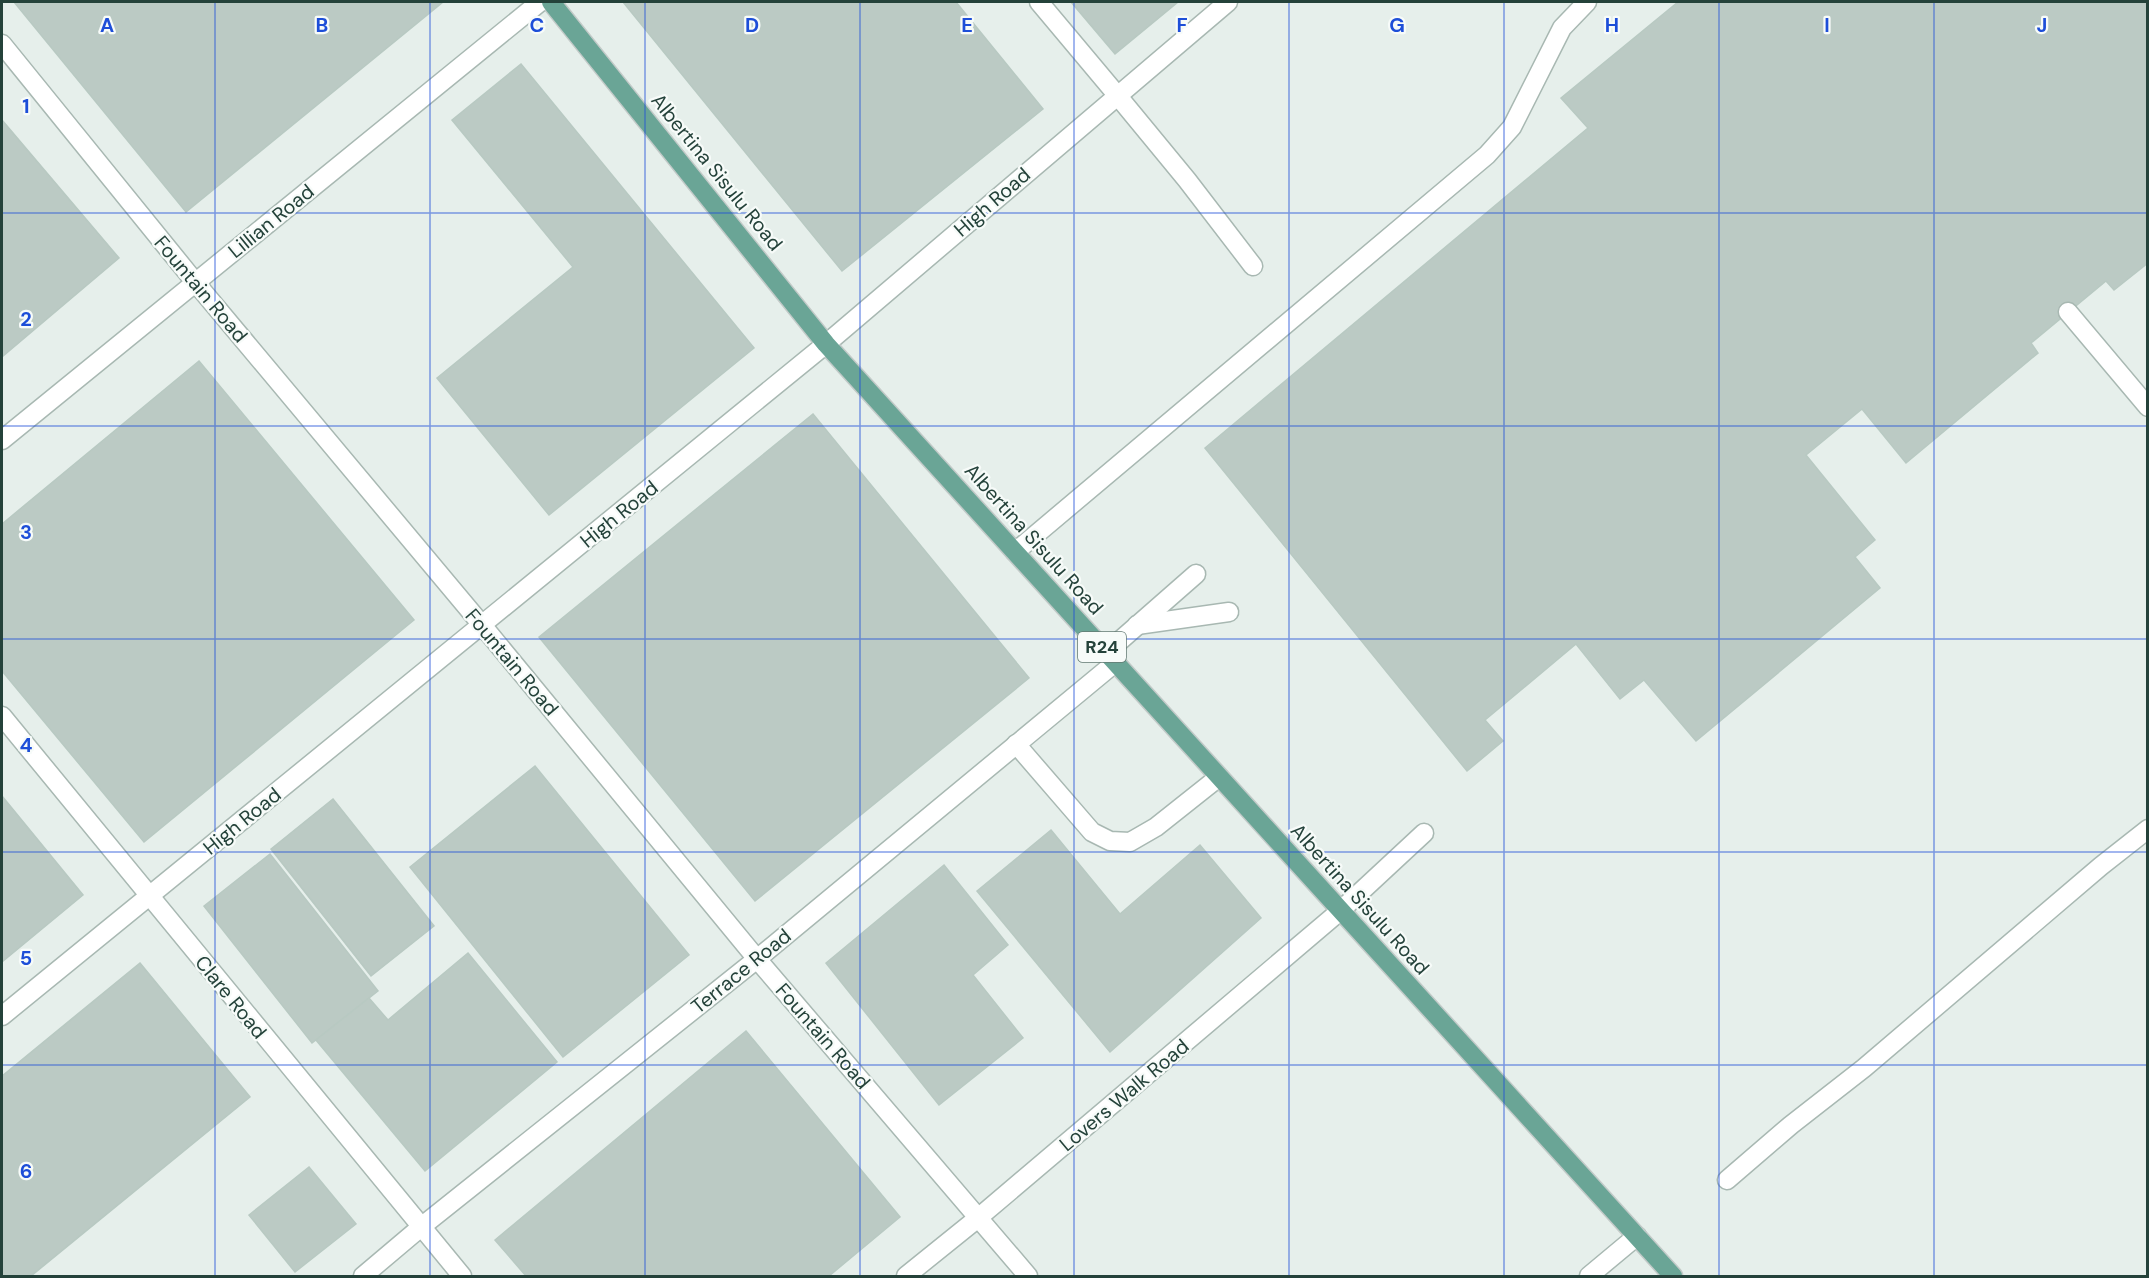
<svg xmlns="http://www.w3.org/2000/svg" width="2149" height="1278" font-family="'DM Sans',sans-serif">
<rect width="100%" height="100%" fill="#e6efeb"/>
<g fill="#bbcac4" stroke="#b8c9c2" stroke-width="1.5">
<polygon points="14,2 443,2 186,212"/>
<polygon points="623,2 956,2 1043,109 842,271"/>
<polygon points="1071,2 1178,2 1115,54"/>
<polygon points="1678,2 2148,2 2148,263 2114,290 2106,281 2031,343 2038,353 1906,463 1862,409 1806,455 1875,540 1855,557 1880,588 1696,741 1644,680 1620,699 1576,644 1485,720 1503,741 1467,771 1205,448 1588,128 1561,98"/>
<polygon points="521,64 754,348 549,515 437,378 573,267 452,120"/>
<polygon points="2,120 119,258 2,357"/>
<polygon points="199,361 414,620 144,842 2,671 2,524"/>
<polygon points="813,414 1029,678 755,901 539,637"/>
<polygon points="535,766 689,955 563,1057 410,867"/>
<polygon points="2,796 83,895 2,962"/>
<polygon points="333,799 434,926 371,976 271,849"/>
<polygon points="1051,830 1120,914 1200,845 1261,918 1110,1052 977,891"/>
<polygon points="270,854 378,991 312,1043 204,906"/>
<polygon points="944,865 1008,945 973,975 1023,1038 939,1105 826,963"/>
<polygon points="468,953 557,1062 425,1171 316,1040 369,998 388,1020"/>
<polygon points="140,963 250,1097 31,1276 2,1276 2,1076"/>
<polygon points="746,1031 900,1217 829,1276 526,1276 495,1240"/>
<polygon points="309,1167 356,1224 295,1272 249,1215"/>
</g>
<g fill="none" stroke-linecap="round" stroke-linejoin="round">
<defs>
<g id="service">
<polyline points="1117,95 1187,180 1253,266"/>
<polyline points="1015,552 1487,155 1512,127 1562,28 1587,2"/>
<polyline points="1137,625 1229,612"/>
<polyline points="1107,652 1196,574"/>
<polyline points="1016,744 1092,832 1110,841 1130,842 1156,827 1219,777"/>
<polyline points="1340,911 1424,833"/>
<polyline points="1727,1180 1791,1125 1864,1068 2101,866 2148,829"/>
</g>
<g id="minor">
<polyline points="1039,2 1117,95"/>
<polyline points="2,44 195,282 482,625 757,959 1028,1276"/>
<polyline points="2068,312 2148,407"/>
<polyline points="2,440 540,2"/>
<polyline points="2,716 462,1276"/>
<polyline points="2,1016 826,344 1228,2"/>
<polyline points="363,1276 421,1227 757,959 1116,662"/>
<polyline points="906,1276 978,1218 1340,911"/>
<polyline points="1589,1276 1637,1236"/>
</g>
<polyline id="primary" points="551,2 826,344 1673,1276"/>
</defs>
<use href="#service" stroke="#a8b8b2" stroke-width="21"/>
<use href="#minor" stroke="#a8b8b2" stroke-width="21"/>
<use href="#primary" stroke="#c2cac8" stroke-width="21"/>
<use href="#service" stroke="#fff" stroke-width="18"/>
<use href="#minor" stroke="#fff" stroke-width="18"/>
<use href="#primary" stroke="#6aa596" stroke-width="18"/>
</g>
<path fill="none" stroke="#1d4ed8" stroke-width="1.5" stroke-opacity="0.55" d="M215 2V1276M430 2V1276M645 2V1276M860 2V1276M1074 2V1276M1289 2V1276M1504 2V1276M1719 2V1276M1934 2V1276M2 213H2148M2 426H2148M2 639H2148M2 852H2148M2 1065H2148"/>
<g text-anchor="middle" dominant-baseline="central" stroke-width="4.5" stroke-linejoin="round" paint-order="stroke">
<rect fill="#f7fbf9" stroke="#637a73" stroke-width="1.5" x="1078" y="632" width="48" height="30" rx="4.5"/>
<g font-size="18" font-weight="bold" fill="#24423a">
<text x="1102" y="647">R24</text>
</g>
<g font-size="20" fill="#24423a" stroke="#f7fbf9">
<text transform="translate(717 172) rotate(51)">Albertina Sisulu Road</text>
<text transform="translate(992 202) rotate(-41)">High Road</text>
<text transform="translate(271 221) rotate(-39)">Lillian Road</text>
<text transform="translate(201 289) rotate(50)">Fountain Road</text>
<text transform="translate(619 514) rotate(-39)">High Road</text>
<text transform="translate(1034 539) rotate(48)">Albertina Sisulu Road</text>
<text transform="translate(512 662) rotate(50)">Fountain Road</text>
<text transform="translate(242 821) rotate(-39)">High Road</text>
<text transform="translate(1360 899) rotate(48)">Albertina Sisulu Road</text>
<text transform="translate(741 971) rotate(-39)">Terrace Road</text>
<text transform="translate(231 997) rotate(51)">Clare Road</text>
<text transform="translate(823 1036) rotate(49)">Fountain Road</text>
<text transform="translate(1124 1095) rotate(-40)">Lovers Walk Road</text>
</g>
</g>
<g font-size="20" text-anchor="middle" font-weight="bold" fill="#1d4ed8" stroke="#f7fbf9" stroke-width="4.5" stroke-linejoin="round" paint-order="stroke">
<text x="107" y="32">A</text>
<text x="322" y="32">B</text>
<text x="537" y="32">C</text>
<text x="752" y="32">D</text>
<text x="967" y="32">E</text>
<text x="1182" y="32">F</text>
<text x="1397" y="32">G</text>
<text x="1612" y="32">H</text>
<text x="1827" y="32">I</text>
<text x="2042" y="32">J</text>
<text x="26" y="113">1</text>
<text x="26" y="326">2</text>
<text x="26" y="539">3</text>
<text x="26" y="752">4</text>
<text x="26" y="965">5</text>
<text x="26" y="1178">6</text>
</g>
<rect width="2149" height="1278" fill="none" stroke="#24423a" stroke-width="6"/>
</svg>
